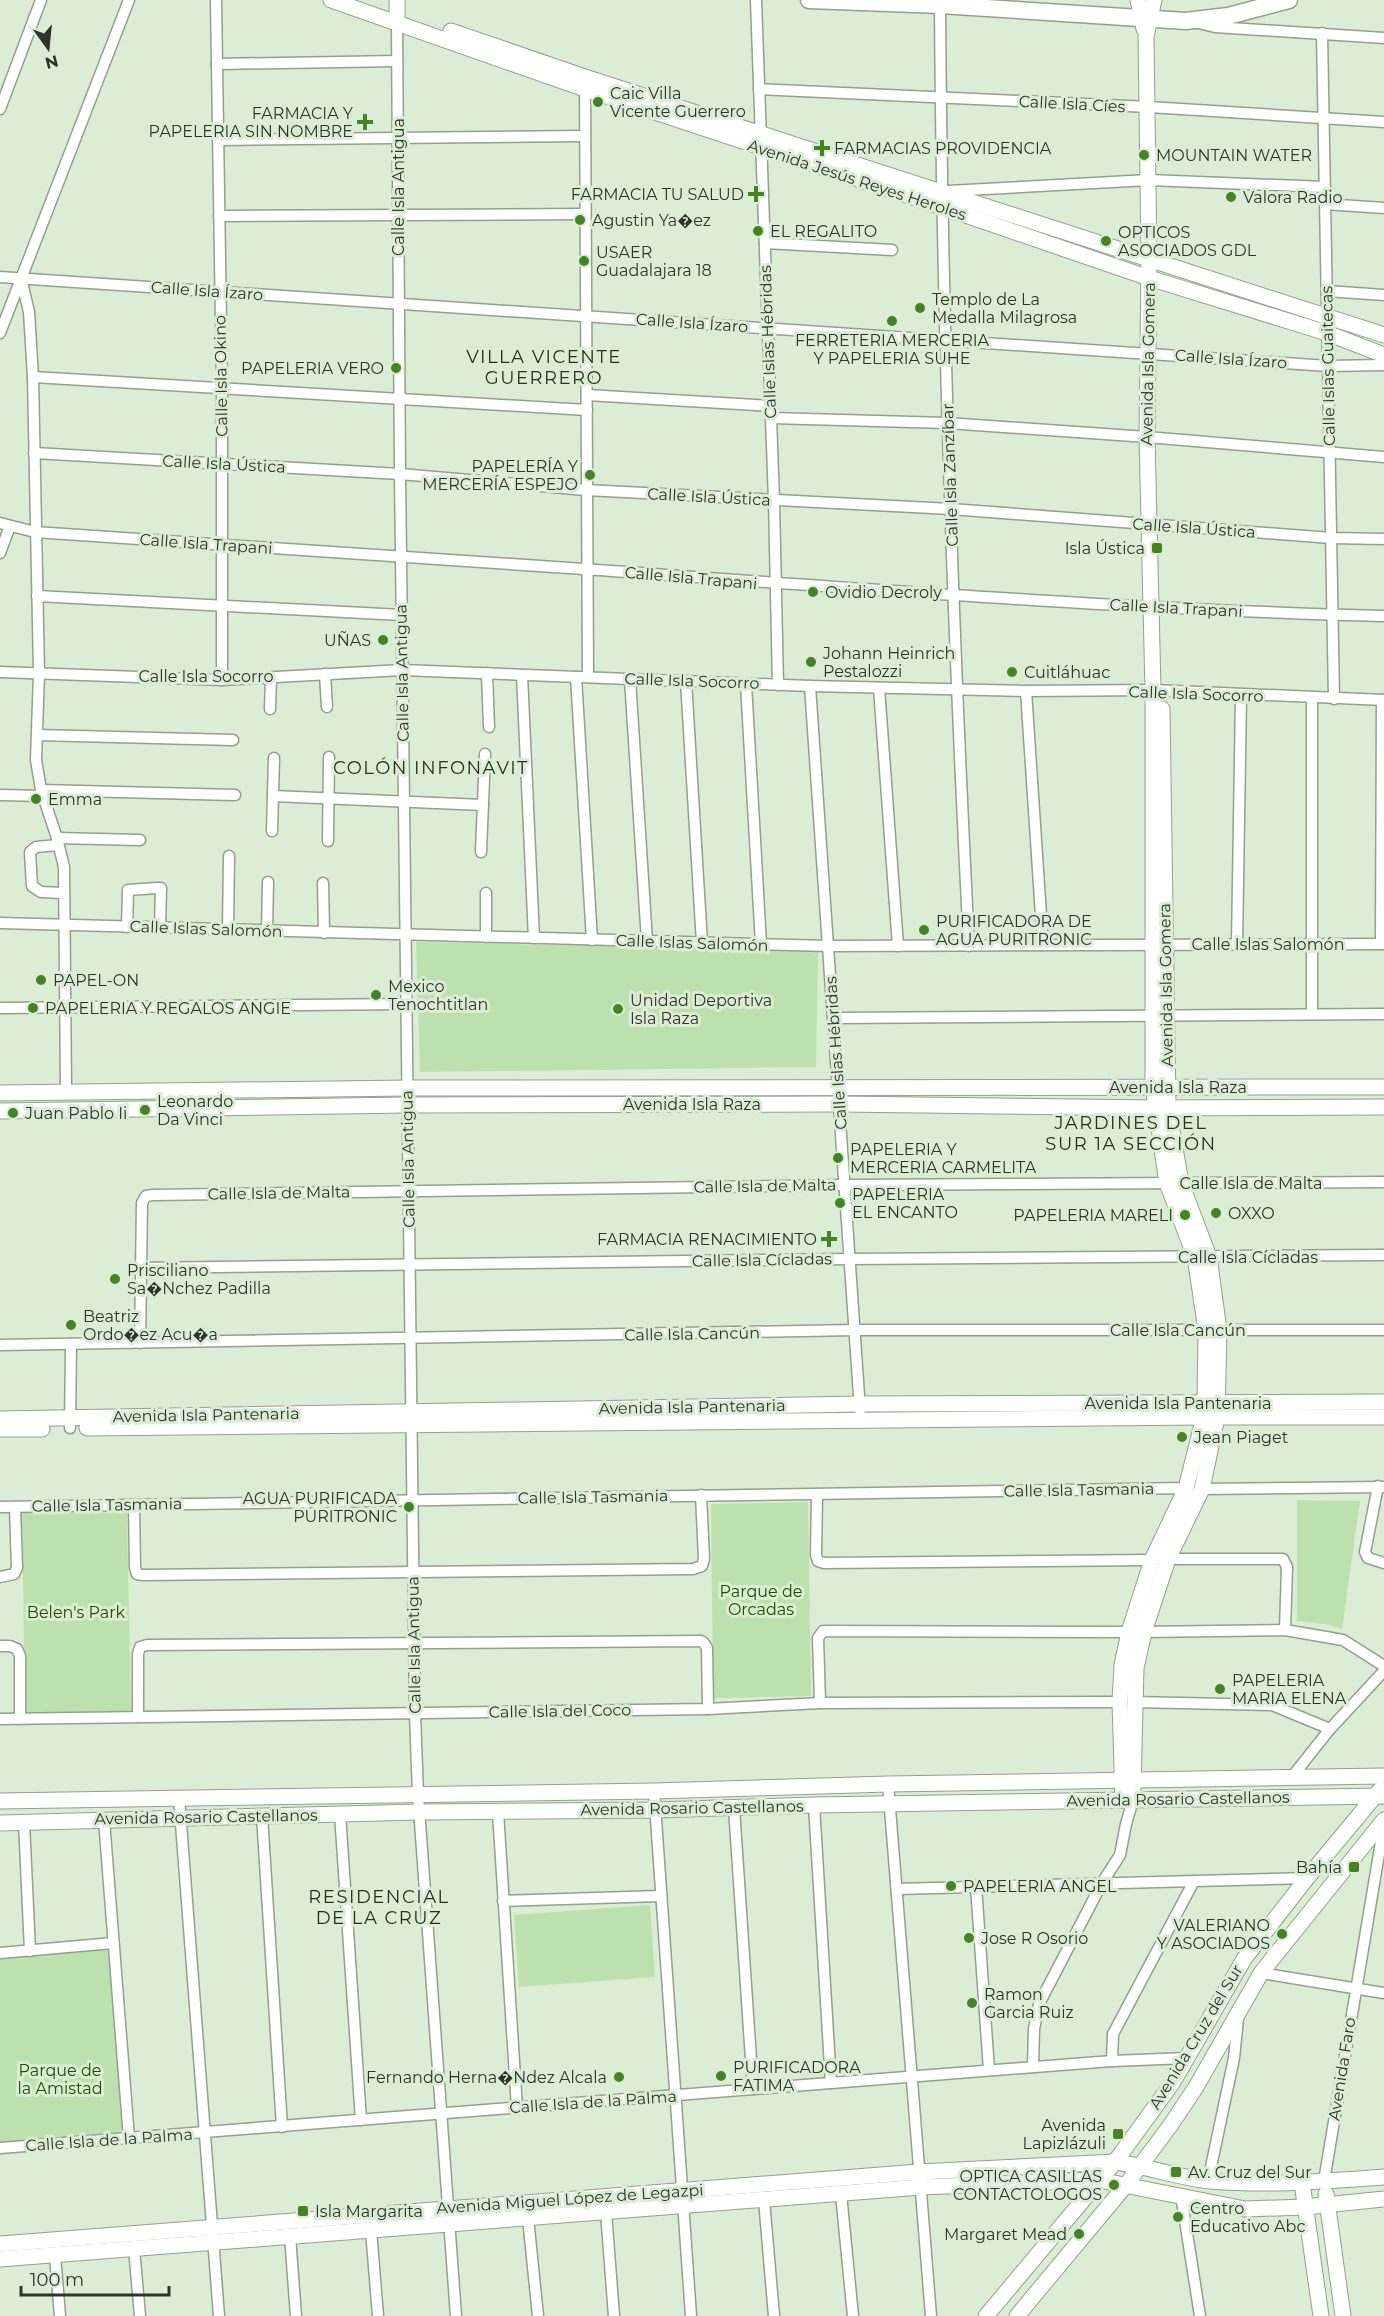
<svg xmlns="http://www.w3.org/2000/svg" width="1384" height="2316" font-family="Montserrat,sans-serif">
<rect width="100%" height="100%" fill="#dcedd5"/>
<g fill="#bde1ae">
<polygon points="416,942 818,951 816,1067 420,1072"/>
<polygon points="1297,1500 1360,1501 1342,1629 1325,1624 1297,1621"/>
<polygon points="808,1502 811,1696 713,1698 711,1504"/>
<polygon points="22,1512 127,1513 131,1711 25,1713"/>
<polygon points="650,1905 655,1977 519,1987 514,1915"/>
<polygon points="110,1946 125,2135 0,2145 0,1957"/>
</g>
<g fill="none" stroke-linecap="round" stroke-linejoin="round">
<defs>
<g id="street">
<polyline points="216,0 222,388 222,680"/>
<polyline points="756,0 774,501 778,685"/>
<path d="M940 5C942 319 953 632 969 946"/>
<polyline points="397,22 400,474 415,1713 418,1795 456,2316"/>
<polyline points="1198,23 1215,27 1384,38"/>
<polyline points="1322,33 1334,699"/>
<polyline points="217,64 397,61"/>
<polyline points="585,84 588,677"/>
<polyline points="759,89 1149,107 1384,122"/>
<polyline points="0,109 41,0"/>
<polyline points="218,140 585,136"/>
<polyline points="948,191 1149,180 1325,187"/>
<polyline points="1325,204 1384,208"/>
<polyline points="219,216 585,214"/>
<polyline points="765,243 892,250"/>
<polyline points="0,277 1328,366 1384,365"/>
<polyline points="21,278 29,312 33,377 39,673 36,760 41,790 57,838 64,867 66,1092"/>
<polyline points="1327,291 1384,295"/>
<polyline points="0,333 129,0"/>
<polyline points="33,377 587,410"/>
<polyline points="587,395 771,406"/>
<polyline points="771,418 947,423 1147,437 1384,457"/>
<polyline points="34,453 400,474 586,490 951,509 1331,538 1384,539"/>
<path d="M0 523 35 532C218 545 401 556 584 569 851 588 1117 609 1384 616"/>
<polyline points="0,553 10,526"/>
<polyline points="37,596 402,615"/>
<polyline points="0,672 222,680 402,670 810,686 1026,691 1153,690 1384,700"/>
<polyline points="487,673 489,727"/>
<polyline points="325,674 327,707"/>
<polyline points="522,675 534,938"/>
<polyline points="576,677 592,940"/>
<polyline points="630,679 647,941"/>
<polyline points="686,681 702,943"/>
<polyline points="746,684 761,944"/>
<polyline points="810,686 860,1410"/>
<polyline points="879,688 898,946"/>
<polyline points="1026,691 1043,945"/>
<polyline points="270,709 271,677"/>
<polyline points="37,735 233,740"/>
<polyline points="41,790 235,795"/>
<polyline points="0,795 43,796"/>
<polyline points="273,796 483,805"/>
<polyline points="272,831 274,758"/>
<polyline points="57,838 140,840"/>
<polyline points="328,841 329,757"/>
<polyline points="58,845 36,847 30,852 32,886 41,892 63,893"/>
<polyline points="481,852 485,754"/>
<polyline points="323,883 324,933"/>
<polyline points="486,893 486,937"/>
<polyline points="0,923 829,946 1384,944"/>
<polyline points="127,927 128,890 157,888 161,888 160,928"/>
<polyline points="228,930 229,856"/>
<polyline points="267,931 268,882"/>
<polyline points="1237,944 1241,696"/>
<polyline points="1381,944 1382,700"/>
<polyline points="0,1008 406,1004"/>
<polyline points="1312,1014 1312,698"/>
<polyline points="834,1018 1384,1014"/>
<polyline points="140,1268 850,1259 1384,1255"/>
<polyline points="140,1343 142,1203 146,1196 153,1195 845,1185 1384,1182"/>
<polyline points="0,1345 855,1330 1384,1330"/>
<polyline points="70,1428 71,1344"/>
<polyline points="1378,1486 1365,1552 1368,1558 1384,1563"/>
<polyline points="1202,1489 1384,1487"/>
<polyline points="817,1494 816,1555 818,1561 824,1563 1152,1560"/>
<polyline points="134,1505 135,1568 137,1574 143,1575 693,1569 702,1566 704,1559 701,1495"/>
<polyline points="0,1507 1186,1488"/>
<polyline points="1168,1559 1283,1559 1287,1567 1285,1630"/>
<polyline points="0,1577 14,1574 17,1568 15,1507"/>
<polyline points="1144,1632 1285,1630 1343,1640 1384,1666"/>
<polyline points="0,1646 10,1646 17,1649 20,1656 20,1719"/>
<polyline points="1134,1702 1272,1705 1330,1729"/>
<polyline points="820,1703 818,1638 823,1631 1129,1632"/>
<polyline points="138,1717 138,1654 140,1647 147,1645 701,1641 704,1643 707,1648 708,1709"/>
<polyline points="0,1719 708,1709 820,1703 1120,1702"/>
<polyline points="1291,1778 1330,1729 1384,1671"/>
<polyline points="888,1784 931,2316"/>
<polyline points="654,1791 691,2316"/>
<polyline points="179,1798 219,2316"/>
<polyline points="814,1805 831,2083"/>
<polyline points="734,1808 753,2089"/>
<polyline points="498,1812 517,2108"/>
<polyline points="340,1814 361,2120"/>
<polyline points="262,1816 282,2127"/>
<polyline points="104,1820 129,2138"/>
<polyline points="24,1822 30,1951"/>
<polyline points="976,1886 989,2070"/>
<polyline points="897,1889 1307,1878"/>
<polyline points="503,1901 660,1896"/>
<polyline points="0,1953 113,1943"/>
<polyline points="1261,1973 1384,1993"/>
<polyline points="1112,2061 1113,2034 1194,1881"/>
<polyline points="1033,2067 1034,2029 1039,2004 1102,1883 1120,1855 1126,1824 1133,1800"/>
<polyline points="0,2148 1112,2061 1187,2058"/>
<polyline points="1208,2181 1234,2058 1238,2019"/>
<polyline points="1324,2181 1384,1824"/>
<polyline points="841,2194 853,2316"/>
<polyline points="1181,2195 1200,2316"/>
<polyline points="764,2200 774,2316"/>
<polyline points="606,2212 614,2316"/>
<polyline points="528,2218 538,2316"/>
<polyline points="371,2230 378,2316"/>
<polyline points="290,2236 296,2316"/>
<polyline points="134,2248 140,2316"/>
<polyline points="55,2255 60,2316"/>
</g>
<g id="secondary">
<polyline points="331,0 585,89 942,207 1149,278 1327,333 1384,355"/>
<polyline points="397,0 397,22"/>
<polyline points="1138,0 1144,29"/>
<polyline points="451,31 585,77 1384,335"/>
<polyline points="0,1093 408,1088 1384,1087"/>
<polyline points="0,1111 408,1105 840,1104 1155,1108 1384,1107"/>
<polyline points="0,1419 860,1404 1384,1402"/>
<polyline points="87,1428 1204,1417 1384,1417"/>
<polyline points="0,1429 42,1429"/>
<polyline points="1133,1789 1136,1668 1144,1632 1168,1559 1202,1489 1217,1417 1219,1330 1209,1257 1181,1183 1168,1108 1162,709"/>
<polyline points="1123,1800 1120,1702 1122,1665 1129,1632 1152,1560 1186,1488 1204,1417 1205,1404 1206,1330 1195,1257 1167,1183 1153,1087 1153,690 1147,437 1149,259 1146,37 1154,0"/>
<polyline points="0,1801 654,1791 888,1784 1384,1776"/>
<polyline points="0,1823 419,1812 656,1810 814,1805 1384,1796"/>
<polyline points="1302,2183 1321,2316"/>
<polyline points="1326,2194 1343,2316"/>
<path d="M0 2244 919 2172 1115 2162C1147 2166 1179 2178 1210 2181 1268 2186 1326 2181 1384 2177"/>
<polyline points="0,2259 921,2187 1099,2180 1245,2209 1305,2207 1384,2199"/>
<polyline points="986,2316 1115,2162 1173,2082 1244,1959 1307,1878 1380,1790"/>
<polyline points="1017,2316 1126,2185 1170,2126 1196,2087 1261,1973 1384,1820"/>
</g>
<polyline id="primary" points="809,0 940,5 1186,21 1228,16 1289,0"/>
</defs>
<use href="#street" stroke="#91a18b" stroke-width="13"/>
<use href="#secondary" stroke="#91a18b" stroke-width="17"/>
<use href="#primary" stroke="#91a18b" stroke-width="19"/>
<use href="#street" stroke="#fff" stroke-width="10"/>
<use href="#secondary" stroke="#fff" stroke-width="15"/>
<use href="#primary" stroke="#fff" stroke-width="16"/>
</g>
<g fill="#458424" stroke="#dcedd5" stroke-width="2">
<circle cx="598" cy="102" r="6"/>
<path d="M362 113h6v6h6v6h-6v6h-6v-6h-6v-6h6z"/>
<path d="M819 139h6v6h6v6h-6v6h-6v-6h-6v-6h6z"/>
<circle cx="1144" cy="155" r="6"/>
<path d="M753 185h6v6h6v6h-6v6h-6v-6h-6v-6h6z"/>
<circle cx="1231" cy="197" r="6"/>
<circle cx="580" cy="220" r="6"/>
<circle cx="758" cy="231" r="6"/>
<circle cx="1106" cy="241" r="6"/>
<circle cx="584" cy="261" r="6"/>
<circle cx="920" cy="308" r="6"/>
<circle cx="892" cy="321" r="6"/>
<circle cx="396" cy="368" r="6"/>
<circle cx="590" cy="475" r="6"/>
<rect x="1151" y="542" width="12" height="12" rx="3"/>
<circle cx="813" cy="592" r="6"/>
<circle cx="383" cy="640" r="6"/>
<circle cx="811" cy="662" r="6"/>
<circle cx="1012" cy="672" r="6"/>
<circle cx="36" cy="799" r="6"/>
<circle cx="924" cy="930" r="6"/>
<circle cx="41" cy="980" r="6"/>
<circle cx="376" cy="995" r="6"/>
<circle cx="33" cy="1008" r="6"/>
<circle cx="618" cy="1009" r="6"/>
<circle cx="145" cy="1110" r="6"/>
<circle cx="13" cy="1113" r="6"/>
<circle cx="838" cy="1158" r="6"/>
<circle cx="840" cy="1203" r="6"/>
<circle cx="1216" cy="1213" r="6"/>
<circle cx="1185" cy="1215" r="6"/>
<path d="M826 1230h6v6h6v6h-6v6h-6v-6h-6v-6h6z"/>
<circle cx="115" cy="1279" r="6"/>
<circle cx="71" cy="1325" r="6"/>
<circle cx="1182" cy="1437" r="6"/>
<circle cx="409" cy="1507" r="6"/>
<circle cx="1220" cy="1689" r="6"/>
<rect x="1348" y="1861" width="12" height="12" rx="3"/>
<circle cx="951" cy="1886" r="6"/>
<circle cx="1282" cy="1934" r="6"/>
<circle cx="969" cy="1938" r="6"/>
<circle cx="972" cy="2003" r="6"/>
<circle cx="721" cy="2076" r="6"/>
<circle cx="619" cy="2077" r="6"/>
<rect x="1112" y="2128" width="12" height="12" rx="3"/>
<rect x="1170" y="2166" width="12" height="12" rx="3"/>
<circle cx="1114" cy="2185" r="6"/>
<rect x="297" y="2205" width="12" height="12" rx="3"/>
<circle cx="1178" cy="2217" r="6"/>
<circle cx="1079" cy="2234" r="6"/>
</g>
<g text-anchor="middle" dominant-baseline="central" stroke-width="6" stroke-linejoin="round" paint-order="stroke">
<g font-size="16" fill="#2e342b" stroke="#dcedd5" text-anchor="start">
<text x="610" y="93">Caic Villa<tspan x="610" dy="18">Vicente Guerrero</tspan></text>
<text x="353" y="113" text-anchor="end">FARMACIA Y<tspan x="353" dy="18">PAPELERIA SIN NOMBRE</tspan></text>
<text x="834" y="148">FARMACIAS PROVIDENCIA</text>
<text x="1156" y="155">MOUNTAIN WATER</text>
<text x="744" y="194" text-anchor="end">FARMACIA TU SALUD</text>
<text x="1243" y="197">Valora Radio</text>
<text x="592" y="220">Agustin Ya�ez</text>
<text x="770" y="231">EL REGALITO</text>
<text x="1118" y="232">OPTICOS<tspan x="1118" dy="18">ASOCIADOS GDL</tspan></text>
<text x="596" y="252">USAER<tspan x="596" dy="18">Guadalajara 18</tspan></text>
<text x="932" y="299">Templo de La<tspan x="932" dy="18">Medalla Milagrosa</tspan></text>
<text x="892" y="340" text-anchor="middle">FERRETERIA MERCERIA<tspan x="892" dy="18">Y PAPELERIA SUHE</tspan></text>
<text x="384" y="368" text-anchor="end">PAPELERIA VERO</text>
<text x="578" y="466" text-anchor="end">PAPELERÍA Y<tspan x="578" dy="18">MERCERÍA ESPEJO</tspan></text>
<text x="1145" y="548" text-anchor="end">Isla Ústica</text>
<text x="825" y="592">Ovidio Decroly</text>
<text x="371" y="640" text-anchor="end">UÑAS</text>
<text x="823" y="653">Johann Heinrich<tspan x="823" dy="18">Pestalozzi</tspan></text>
<text x="1024" y="672">Cuitláhuac</text>
<text x="48" y="799">Emma</text>
<text x="936" y="921">PURIFICADORA DE<tspan x="936" dy="18">AGUA PURITRONIC</tspan></text>
<text x="53" y="980">PAPEL-ON</text>
<text x="388" y="986">Mexico<tspan x="388" dy="18">Tenochtitlan</tspan></text>
<text x="630" y="1000">Unidad Deportiva<tspan x="630" dy="18">Isla Raza</tspan></text>
<text x="45" y="1008">PAPELERIA Y REGALOS ANGIE</text>
<text x="157" y="1101">Leonardo<tspan x="157" dy="18">Da Vinci</tspan></text>
<text x="25" y="1113">Juan Pablo Ii</text>
<text x="850" y="1149">PAPELERIA Y<tspan x="850" dy="18">MERCERIA CARMELITA</tspan></text>
<text x="852" y="1194">PAPELERIA<tspan x="852" dy="18">EL ENCANTO</tspan></text>
<text x="1228" y="1213">OXXO</text>
<text x="1173" y="1215" text-anchor="end">PAPELERIA MARELI</text>
<text x="817" y="1239" text-anchor="end">FARMACIA RENACIMIENTO</text>
<text x="127" y="1270">Prisciliano<tspan x="127" dy="18">Sa�Nchez Padilla</tspan></text>
<text x="83" y="1316">Beatriz<tspan x="83" dy="18">Ordo�ez Acu�a</tspan></text>
<text x="1194" y="1437">Jean Piaget</text>
<text x="397" y="1498" text-anchor="end">AGUA PURIFICADA<tspan x="397" dy="18">PURITRONIC</tspan></text>
<text x="1232" y="1680">PAPELERIA<tspan x="1232" dy="18">MARIA ELENA</tspan></text>
<text x="1342" y="1867" text-anchor="end">Bahía</text>
<text x="963" y="1886">PAPELERIA ANGEL</text>
<text x="1270" y="1925" text-anchor="end">VALERIANO<tspan x="1270" dy="18">Y ASOCIADOS</tspan></text>
<text x="981" y="1938">Jose R Osorio</text>
<text x="984" y="1994">Ramon<tspan x="984" dy="18">Garcia Ruiz</tspan></text>
<text x="733" y="2067">PURIFICADORA<tspan x="733" dy="18">FATIMA</tspan></text>
<text x="607" y="2077" text-anchor="end">Fernando Herna�Ndez Alcala</text>
<text x="1106" y="2125" text-anchor="end">Avenida<tspan x="1106" dy="18">Lapizlázuli</tspan></text>
<text x="1188" y="2172">Av. Cruz del Sur</text>
<text x="1102" y="2176" text-anchor="end">OPTICA CASILLAS<tspan x="1102" dy="18">CONTACTOLOGOS</tspan></text>
<text x="1190" y="2208">Centro<tspan x="1190" dy="18">Educativo Abc</tspan></text>
<text x="315" y="2211">Isla Margarita</text>
<text x="1067" y="2234" text-anchor="end">Margaret Mead</text>
</g>
<g font-size="16" fill="#2e342b" stroke="#dcedd5">
<text transform="translate(1072 104) rotate(3)">Calle Isla Cíes</text>
<text transform="translate(857 180) rotate(18)">Avenida Jesús Reyes Heroles</text>
<text transform="translate(398 187) rotate(-90)">Calle Isla Antigua</text>
<text transform="translate(207 291) rotate(4)">Calle Isla Ízaro</text>
<text transform="translate(692 323) rotate(4)">Calle Isla Ízaro</text>
<text transform="translate(768 342) rotate(-92)">Calle Islas Hébridas</text>
<text transform="translate(1231 359) rotate(4)">Calle Isla Ízaro</text>
<text transform="translate(1148 364) rotate(-89)">Avenida Isla Gomera</text>
<text transform="translate(1328 366) rotate(-91)">Calle Islas Guaitecas</text>
<text transform="translate(221 376) rotate(-91)">Calle Isla Okino</text>
<text transform="translate(224 464) rotate(3)">Calle Isla Ústica</text>
<text transform="translate(950 475) rotate(-92)">Calle Isla Zanzíbar</text>
<text transform="translate(709 497) rotate(3)">Calle Isla Ústica</text>
<text transform="translate(1194 528) rotate(4)">Calle Isla Ústica</text>
<text transform="translate(206 544) rotate(4)">Calle Isla Trapani</text>
<text transform="translate(691 578) rotate(5)">Calle Isla Trapani</text>
<text transform="translate(1176 608) rotate(3)">Calle Isla Trapani</text>
<text transform="translate(402 673) rotate(-91)">Calle Isla Antigua</text>
<text x="206" y="676">Calle Isla Socorro</text>
<text transform="translate(692 681) rotate(2)">Calle Isla Socorro</text>
<text transform="translate(1196 694) rotate(2)">Calle Isla Socorro</text>
<text transform="translate(206 929) rotate(2)">Calle Islas Salomón</text>
<text transform="translate(692 943) rotate(2)">Calle Islas Salomón</text>
<text x="1268" y="944">Calle Islas Salomón</text>
<text transform="translate(1166 985) rotate(-91)">Avenida Isla Gomera</text>
<text transform="translate(836 1053) rotate(-94)">Calle Islas Hébridas</text>
<text x="1178" y="1087">Avenida Isla Raza</text>
<text x="692" y="1104">Avenida Isla Raza</text>
<text transform="translate(408 1159) rotate(-91)">Calle Isla Antigua</text>
<text x="1251" y="1183">Calle Isla de Malta</text>
<text transform="translate(765 1186) rotate(-1)">Calle Isla de Malta</text>
<text transform="translate(279 1193) rotate(-1)">Calle Isla de Malta</text>
<text x="1248" y="1257">Calle Isla Cícladas</text>
<text transform="translate(762 1260) rotate(-1)">Calle Isla Cícladas</text>
<text x="1178" y="1330">Calle Isla Cancún</text>
<text transform="translate(692 1334) rotate(-1)">Calle Isla Cancún</text>
<text x="1178" y="1403">Avenida Isla Pantenaria</text>
<text transform="translate(692 1407) rotate(-1)">Avenida Isla Pantenaria</text>
<text transform="translate(206 1415) rotate(-1)">Avenida Isla Pantenaria</text>
<text transform="translate(1079 1490) rotate(-1)">Calle Isla Tasmania</text>
<text transform="translate(593 1497) rotate(-1)">Calle Isla Tasmania</text>
<text transform="translate(107 1505) rotate(-1)">Calle Isla Tasmania</text>
<text transform="translate(414 1645) rotate(-91)">Calle Isla Antigua</text>
<text transform="translate(560 1711) rotate(-1)">Calle Isla del Coco</text>
<text transform="translate(1178 1799) rotate(-1)">Avenida Rosario Castellanos</text>
<text transform="translate(692 1808) rotate(-1)">Avenida Rosario Castellanos</text>
<text transform="translate(206 1817) rotate(-1)">Avenida Rosario Castellanos</text>
<text transform="translate(1196 2037) rotate(-59)">Avenida Cruz del Sur</text>
<text transform="translate(1342 2069) rotate(-81)">Avenida Faro</text>
<text transform="translate(593 2102) rotate(-4)">Calle Isla de la Palma</text>
<text transform="translate(109 2140) rotate(-4)">Calle Isla de la Palma</text>
<text transform="translate(570 2199) rotate(-4)">Avenida Miguel López de Legazpi</text>
</g>
<g font-size="16" fill="#1e4c00" stroke="#dcedd5">
<text x="761" y="1591">Parque de<tspan x="761" dy="18">Orcadas</tspan></text>
<text x="76" y="1612">Belen's Park</text>
<text x="60" y="2070">Parque de<tspan x="60" dy="18">la Amistad</tspan></text>
</g>
<g font-size="18" letter-spacing="1.5" fill="#24311f" stroke="#dcedd5">
<text x="544" y="357">VILLA VICENTE<tspan x="544" dy="21">GUERRERO</tspan></text>
<text x="431" y="768">COLÓN INFONAVIT</text>
<text x="1131" y="1123">JARDINES DEL<tspan x="1131" dy="21">SUR 1A SECCIÓN</tspan></text>
<text x="379" y="1897">RESIDENCIAL<tspan x="379" dy="21">DE LA CRUZ</tspan></text>
</g>
</g>
<g transform="translate(48 48) rotate(165)" stroke="#dcedd5" stroke-width="4.5" paint-order="stroke">
<path d="M0-4.5L10 22L0 15L-10 22Z" fill="#2e342b"/>
<text y="-9" font-size="16" font-weight="bold" text-anchor="middle" fill="#2e342b">N</text>
</g>
<path d="M21 2286v9h148v-9" fill="none" stroke="#2e342b" stroke-width="3"/>
<text x="30" y="2286" font-size="18" fill="#2e342b" stroke="#dcedd5" stroke-width="4.5" paint-order="stroke">100 m</text>
</svg>
